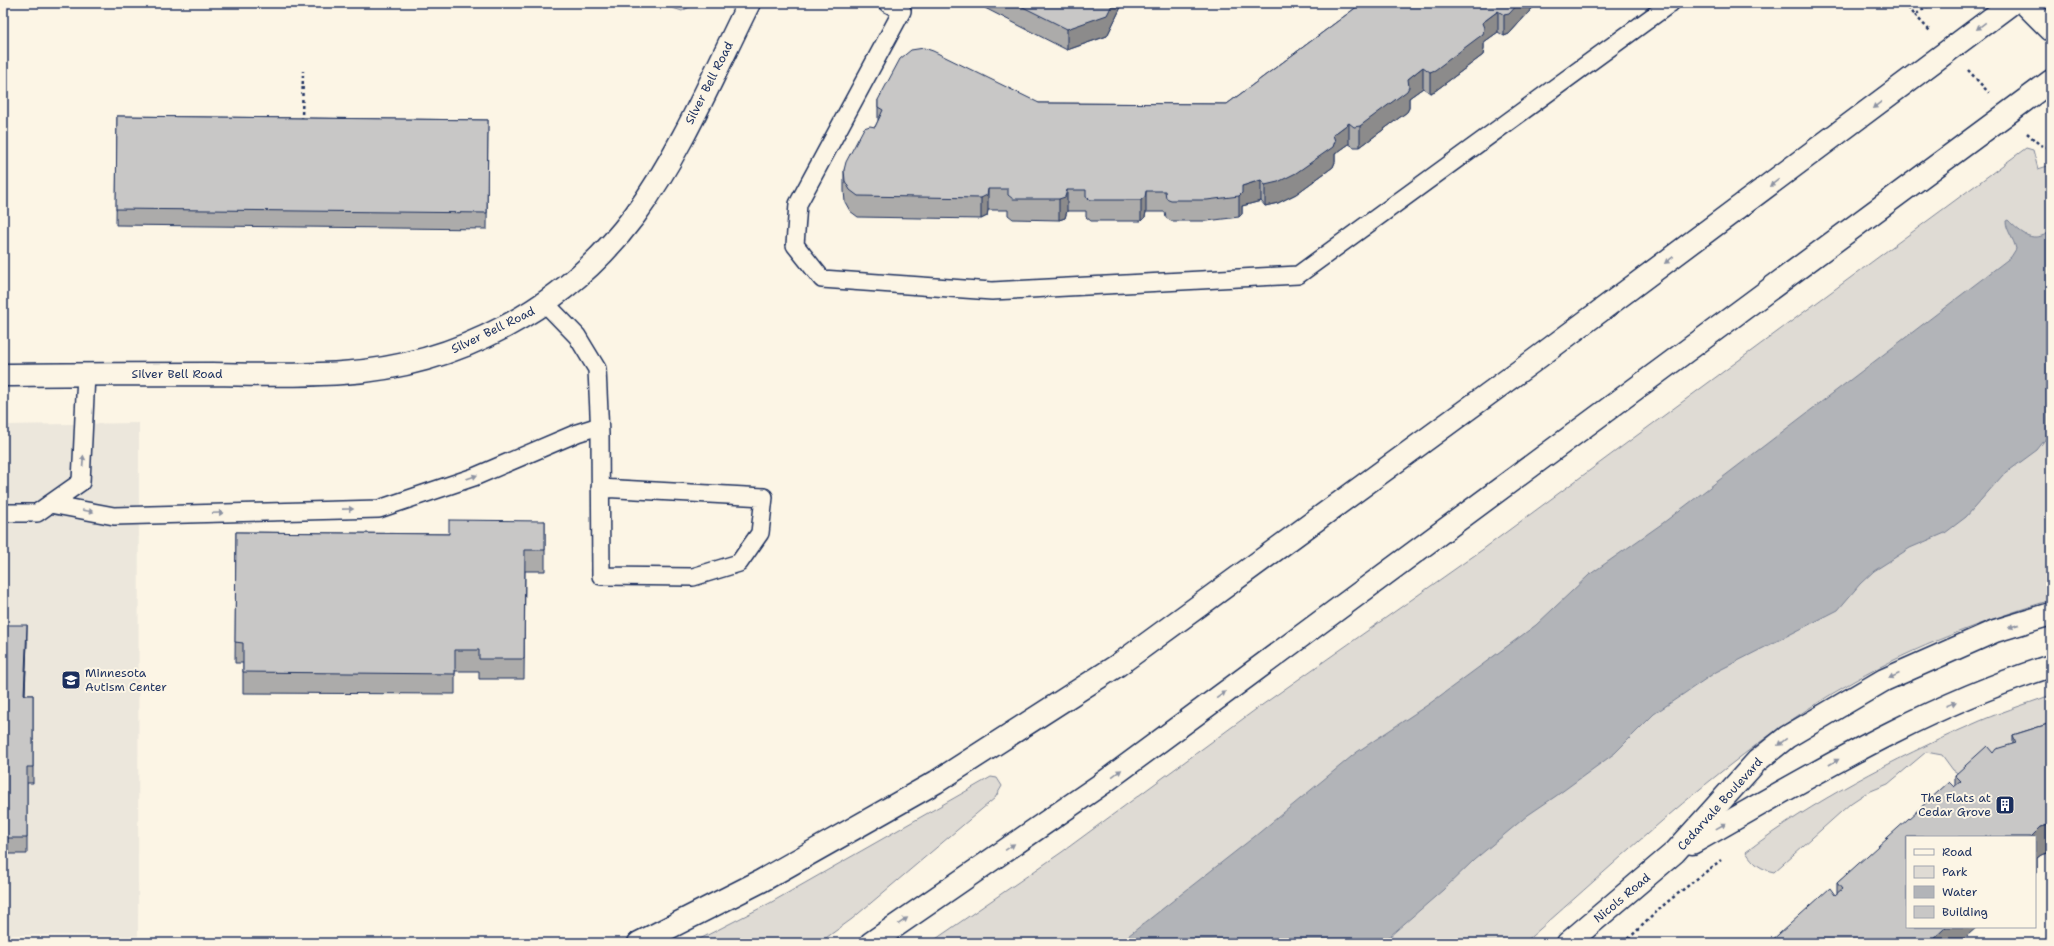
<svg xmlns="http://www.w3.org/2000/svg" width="2054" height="946" font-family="'Shantell Sans',sans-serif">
<rect width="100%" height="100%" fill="#fcf5e5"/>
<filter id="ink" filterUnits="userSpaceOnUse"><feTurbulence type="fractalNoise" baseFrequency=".025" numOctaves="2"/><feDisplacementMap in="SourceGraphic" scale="8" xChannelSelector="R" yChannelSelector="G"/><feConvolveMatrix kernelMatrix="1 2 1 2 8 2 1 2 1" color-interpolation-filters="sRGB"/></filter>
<g filter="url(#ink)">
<polygon fill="#ece7dc" points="139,423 138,936 3,935 3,425"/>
<g fill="#dfdbd4" stroke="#7d8599">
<polygon points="657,3 697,3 682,11"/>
<path d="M2026 148 2033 150 2038 169 2051 165V600C1983 621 1916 646 1854 681 1730 751 1630 851 1524 943H930L1062 852 1255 710 1482 550Z"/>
<path d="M2051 695V740L1962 776 1953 770 1942 755 1926 752 1888 784 1866 793 1851 803 1774 872C1760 869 1754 864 1746 852 1811 802 1896 758 1971 725 1997 713 2024 705 2051 695Z"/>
<polygon points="991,777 997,778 1002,786 995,798 852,919 819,943 692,943 770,903"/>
</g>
<path fill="#b2b4b8" stroke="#767f94" d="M2008 220C2022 234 2033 244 2051 231V432L2037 450 2003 475 1966 517 1945 533 1910 548 1874 571 1860 584 1838 610 1716 672 1654 714 1615 753 1556 796 1528 815 1474 860 1443 890 1382 943H1119L1254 837 1357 752 1429 704 1536 625 1589 575 1663 523 2011 257 2016 249C2014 239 2006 230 2006 221Z"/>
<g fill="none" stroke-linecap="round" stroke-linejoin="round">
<defs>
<g id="lane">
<polyline points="887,3 902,11 798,204 795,245 822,279 992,291 1298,275 1671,3"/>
<polyline points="545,303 577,336 597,369 600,435 601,576 693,577 739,563 760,533 764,497 600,488"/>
<polyline points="50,504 114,516 379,509 474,477 577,433 599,426"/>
<polyline points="3,513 37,513 81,482 86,374"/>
</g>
<path id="street" d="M3 375C73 374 142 374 212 374 255 375 299 376 342 373 457 366 566 308 635 215 681 152 714 73 749 3"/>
<g id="secondary">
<polyline points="2024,3 2051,30"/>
<path d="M1692 843C1809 777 1922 707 2051 666"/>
<polyline points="1568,943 1675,852 1757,761 1787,737 1884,680 1995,631 2051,614"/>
</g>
<g id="highway">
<polyline points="639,943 761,881 936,782 1118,665 1528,365 2012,3"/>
<polyline points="871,943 1103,783 2051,81"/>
</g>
</defs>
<use href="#lane" stroke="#1b2f5e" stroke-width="20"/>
<use href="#street" stroke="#1b2f5e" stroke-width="25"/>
<use href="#secondary" stroke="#1b2f5e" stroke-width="25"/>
<use href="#highway" stroke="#1b2f5e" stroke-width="25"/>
<g stroke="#1b2f5e" stroke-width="2.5" stroke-dasharray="3 3" stroke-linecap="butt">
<polyline points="1904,3 1915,15 1932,3"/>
<polyline points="1915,15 1930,31"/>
<polyline points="1968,70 1989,93"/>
<polyline points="302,120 303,71"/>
<polyline points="2027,133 2040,145 2051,148"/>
<polyline points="1624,943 1666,903 1721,860"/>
</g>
<use href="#lane" stroke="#fcf5e5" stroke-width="17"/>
<use href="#street" stroke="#fcf5e5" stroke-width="22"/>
<use href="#secondary" stroke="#fcf5e5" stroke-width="22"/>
<use href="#highway" stroke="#fcf5e5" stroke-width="22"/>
</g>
<g fill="#acabaa" stroke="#1b2f5e">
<polygon points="980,3 1123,3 1107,36 1067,50 985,8"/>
<polygon points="1362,3 1537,3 1509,34 1504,36 1498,32 1484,42 1484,49 1483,55 1435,91 1430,93 1423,88 1409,98 1409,108 1407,112 1360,147 1354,147 1349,144 1335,154 1335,162 1333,167 1296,194 1278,203 1265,206 1261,201 1242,206 1242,214 1239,217 1207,221 1171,221 1166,218 1165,212 1146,212 1145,217 1141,221 1091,221 1086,217 1086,211 1067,211 1065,218 1059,220 1013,219 1008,215 1008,210 988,210 987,216 981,219 858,217 850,211 845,202 844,191 844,170 875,127 878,121 878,100 1039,103 1227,104"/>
<polygon points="117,116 488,120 487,229 116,225"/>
<polygon points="545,521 545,571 525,571 524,679 479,679 479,671 455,671 455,694 243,693 243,663 235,663 236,532 449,534"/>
<polygon points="3,625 27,641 25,695 33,695 33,783 27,783 27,854 3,854"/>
<polygon points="2051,723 2050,862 2048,853 2041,855 2037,858 2037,873 2035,837 1835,895 1837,894 1837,883 1955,786 1955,775 2013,744 2013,735"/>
</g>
<g fill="#8c8b8b" stroke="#1b2f5e">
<polygon points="1113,3 1123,3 1107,36 1067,50 1067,29"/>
<polygon points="1519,3 1537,3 1509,34 1504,36 1504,15"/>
<polygon points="1498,11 1498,32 1484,42 1484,49 1483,55 1435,91 1430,93 1430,72 1482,23"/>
<polygon points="1423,67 1423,88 1409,98 1409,108 1407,112 1360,147 1360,126 1408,79"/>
<polygon points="1349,123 1349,144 1335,154 1335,162 1333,167 1296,194 1278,203 1265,206 1265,185"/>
<polygon points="1261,180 1261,201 1242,206 1242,214 1239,217 1239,196 1242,186"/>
<polygon points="988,189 988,210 987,216 981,219 981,198"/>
<polygon points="1067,190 1067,211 1065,218 1059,220 1059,199"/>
<polygon points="1146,191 1146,212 1145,217 1141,221 1141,200"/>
<polygon points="27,625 27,641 24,711 24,695"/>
<polygon points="2048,825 2048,853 2041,855 2037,858 2037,873 2035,874 2035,837 2031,837 2041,827"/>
<polygon points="2051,834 2051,862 2050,862 2050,835"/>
<polygon points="1946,927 1977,927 1959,943 1929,943"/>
</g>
<g fill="#c8c7c6" stroke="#1b2f5e">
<polygon points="1015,3 1113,3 1107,15 1067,29"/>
<polygon points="1362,3 1519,3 1509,14 1504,15 1498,11 1482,23 1484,28 1483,34 1435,70 1430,72 1423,67 1408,79 1409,87 1407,91 1360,126 1354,127 1349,123 1333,135 1335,141 1333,147 1296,173 1278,182 1265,185 1261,180 1242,186 1242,193 1239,196 1207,200 1171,200 1166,198 1165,191 1146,191 1145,197 1141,200 1091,200 1086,197 1086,190 1067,190 1065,197 1059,199 1013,199 1008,195 1008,189 988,189 987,195 981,198 858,196 850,190 845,181 844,170 846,162 864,128 870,126 875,127 883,110 878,107 878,100 900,59 911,50 924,48 933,51 1039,103 1227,104"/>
<polygon points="117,116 488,120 487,213 116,209"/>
<polygon points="449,520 545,521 545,550 525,550 524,659 479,659 479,650 455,650 455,674 243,672 243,643 235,642 236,532 449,534"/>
<polygon points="3,625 27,625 24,695 33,695 33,767 27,767 27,838 3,838"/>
<polygon points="2051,723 2051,834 2050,835 2048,825 2041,827 2031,837 1907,837 1907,927 1946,927 1929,943 1769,943 1830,888 1835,895 1842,889 1837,883 1949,782 1954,787 1961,781 1955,775 1987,746 1993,753 1996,749 2016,743 2013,735"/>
</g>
<defs><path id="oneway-solid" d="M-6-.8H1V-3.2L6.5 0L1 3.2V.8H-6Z"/></defs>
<g fill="#8c92a2">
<use href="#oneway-solid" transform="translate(1981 26) rotate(143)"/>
<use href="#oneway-solid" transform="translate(1877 105) rotate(143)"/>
<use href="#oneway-solid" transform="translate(1774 183) rotate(143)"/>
<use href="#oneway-solid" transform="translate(1669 260) rotate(143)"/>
<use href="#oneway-solid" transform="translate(83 461) rotate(-86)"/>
<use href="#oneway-solid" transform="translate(472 477) rotate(-20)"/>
<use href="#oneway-solid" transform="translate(348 509) rotate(-1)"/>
<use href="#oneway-solid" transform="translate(88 511) rotate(10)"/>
<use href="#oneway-solid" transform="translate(218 513) rotate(-2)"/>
<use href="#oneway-solid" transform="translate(2014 626) rotate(163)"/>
<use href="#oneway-solid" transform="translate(1894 676) rotate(156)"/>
<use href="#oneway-solid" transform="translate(1221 695) rotate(-36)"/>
<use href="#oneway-solid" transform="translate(1951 704) rotate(-22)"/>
<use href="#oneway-solid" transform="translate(1782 742) rotate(142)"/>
<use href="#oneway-solid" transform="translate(1834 762) rotate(-30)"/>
<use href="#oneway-solid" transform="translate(1117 773) rotate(-36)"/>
<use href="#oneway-solid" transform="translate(1721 826) rotate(-29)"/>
<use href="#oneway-solid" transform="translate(1010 847) rotate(-35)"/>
<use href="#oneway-solid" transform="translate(903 921) rotate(-35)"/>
</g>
</g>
<defs>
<symbol id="school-square" viewBox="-11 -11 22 22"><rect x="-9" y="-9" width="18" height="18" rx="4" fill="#1b2f5e" stroke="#fcf5e5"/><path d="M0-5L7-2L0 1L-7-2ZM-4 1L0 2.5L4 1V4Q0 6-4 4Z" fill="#fff"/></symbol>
<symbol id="building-square" viewBox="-11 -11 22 22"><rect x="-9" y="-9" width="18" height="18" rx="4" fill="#1b2f5e" stroke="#fcf5e5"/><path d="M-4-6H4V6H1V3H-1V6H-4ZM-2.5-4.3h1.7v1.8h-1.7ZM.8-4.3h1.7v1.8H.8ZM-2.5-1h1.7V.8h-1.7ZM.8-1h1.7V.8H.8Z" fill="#fff"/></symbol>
</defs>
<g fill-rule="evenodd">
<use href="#school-square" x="60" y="669" width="22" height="22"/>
<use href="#building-square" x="1994" y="794" width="22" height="22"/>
</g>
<g text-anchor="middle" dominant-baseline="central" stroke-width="4" stroke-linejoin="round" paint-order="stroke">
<g font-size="12" fill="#1b2f5e" stroke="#fcf5e5">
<text transform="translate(709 83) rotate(-63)">Silver Bell Road</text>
<text transform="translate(493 330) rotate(-26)">Silver Bell Road</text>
<text x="177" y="374">Silver Bell Road</text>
<text transform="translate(1720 804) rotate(-48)">Cedarvale Boulevard</text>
<text transform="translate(1622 898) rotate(-40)">Nicols Road</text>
</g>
<g font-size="12" fill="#1b2f5e" stroke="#fcf5e5" text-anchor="start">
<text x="85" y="673">Minnesota<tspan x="85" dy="14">Autism Center</tspan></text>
<text x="1991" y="798" text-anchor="end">The Flats at<tspan x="1991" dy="14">Cedar Grove</tspan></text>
</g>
</g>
<rect width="2054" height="946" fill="none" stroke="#fcf5e5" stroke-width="16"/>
<rect x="8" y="8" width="2038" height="930" fill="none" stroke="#1b2f5e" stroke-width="1.5" filter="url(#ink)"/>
<rect x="1906" y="836" width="130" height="92" fill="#fcf5e5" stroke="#a2a6af"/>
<rect x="1914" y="849" width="20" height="6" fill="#fcf5e5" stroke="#a2a6af"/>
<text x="1942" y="856" font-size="12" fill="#1b2f5e">Road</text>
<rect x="1914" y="866" width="20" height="12" fill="#dfdbd4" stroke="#a2a6af"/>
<text x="1942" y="876" font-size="12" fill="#1b2f5e">Park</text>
<rect x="1914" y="886" width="20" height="12" fill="#b2b4b8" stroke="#a2a6af"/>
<text x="1942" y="896" font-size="12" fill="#1b2f5e">Water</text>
<rect x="1914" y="906" width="20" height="12" fill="#c8c7c6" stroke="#a2a6af"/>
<text x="1942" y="916" font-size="12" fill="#1b2f5e">Building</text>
</svg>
